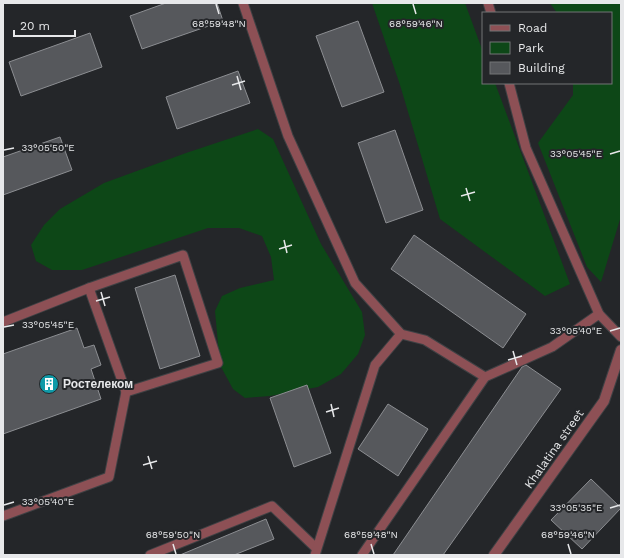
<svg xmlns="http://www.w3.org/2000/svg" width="624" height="558" font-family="'Work Sans',sans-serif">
<rect width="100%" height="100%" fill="#242629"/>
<g fill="#0d4717">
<polygon points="372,3 465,3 483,52 483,83 495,83 570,284 545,296 440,219 400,85"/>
<polygon points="550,3 621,3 621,216 601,282 587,267 538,143 573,95 573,83 611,83 611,13 557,13"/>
<polygon points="258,129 273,139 321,244 362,312 365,335 358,354 341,374 318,387 270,396 245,398 233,389 220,365 215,311 222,296 240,288 274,280 271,257 262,236 239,228 208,228 82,270 52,270 36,261 31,245 44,225 60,209 104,183 186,153"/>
</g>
<g fill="#56585c" stroke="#8c8e92">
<polygon points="166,3 217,3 223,21 142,49 130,16"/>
<polygon points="358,21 384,92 342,107 316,36"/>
<polygon points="90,33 102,67 21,96 9,62"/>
<polygon points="238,71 250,103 177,129 166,97"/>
<polygon points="395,130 423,210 386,223 358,143"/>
<polygon points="60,137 72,170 3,195 3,157"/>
<polygon points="414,235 526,314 503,348 391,269"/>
<polygon points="175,275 200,356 160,369 135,288"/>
<polygon points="77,328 84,348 94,345 101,365 91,369 101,399 3,434 3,354"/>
<polygon points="526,365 561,389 443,555 393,555 522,367"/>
<polygon points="307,385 331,453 294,467 270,398"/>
<polygon points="388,404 428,429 398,476 358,449"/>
<polygon points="591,479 621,508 582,549 551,520"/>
<polygon points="266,519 274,539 234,555 180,555"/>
</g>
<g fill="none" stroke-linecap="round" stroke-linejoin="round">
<defs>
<g id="lane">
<polyline points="243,3 288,136 355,283 401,334 425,340 485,377"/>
<polyline points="488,3 491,13"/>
<polyline points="509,83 526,148 599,314"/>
<polyline points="89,288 126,392"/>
<polyline points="3,322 89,288 183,255 218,363 126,392 109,477 3,516"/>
<polyline points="150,555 272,506 316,548"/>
<polyline points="315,555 375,365 401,334"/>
<polyline points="362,555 485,377 552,347 599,314 621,337"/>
</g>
<polyline id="street" points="494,555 604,401 621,350"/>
</defs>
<use href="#lane" stroke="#3f4144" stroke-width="11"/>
<use href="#street" stroke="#3f4144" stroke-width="12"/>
<use href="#lane" stroke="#8d5055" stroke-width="9"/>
<use href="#street" stroke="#8d5055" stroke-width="10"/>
</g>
<path fill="none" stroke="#e7e8ea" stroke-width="1.5" d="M216 4 219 14M413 4 416 14M237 76 241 90M232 85 245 81M4 150 14 148M610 154 620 151M466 188 470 201M461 196 475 192M284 240 287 253M279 249 292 245M101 292 105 306M96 301 110 297M4 327 14 325M610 331 620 328M513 351 517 365M508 360 522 356M331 404 334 417M326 412 339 408M148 456 152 469M143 465 157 461M4 505 14 502M610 508 620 505M173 544 176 554M371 544 374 554M568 544 571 554"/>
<defs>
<symbol id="building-disc" viewBox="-11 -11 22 22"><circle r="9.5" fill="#0f9aa8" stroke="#242629"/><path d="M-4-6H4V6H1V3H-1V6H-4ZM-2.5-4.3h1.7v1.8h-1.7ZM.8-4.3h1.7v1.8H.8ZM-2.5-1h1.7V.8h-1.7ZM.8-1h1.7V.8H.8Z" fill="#fff"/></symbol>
</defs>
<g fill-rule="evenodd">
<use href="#building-disc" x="38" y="373" width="22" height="22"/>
</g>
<g text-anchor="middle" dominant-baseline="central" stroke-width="4" stroke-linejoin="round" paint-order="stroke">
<g font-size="12" font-weight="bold" fill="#e7e8ea" stroke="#242629" text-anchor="start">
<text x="63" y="384">Ростелеком</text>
</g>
<g font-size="12" fill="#e7e8ea" stroke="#242629">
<text transform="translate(554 449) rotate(-55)">Khalatina street</text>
</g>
</g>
<g font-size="10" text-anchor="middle" fill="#e7e8ea" stroke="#242629" stroke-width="4" stroke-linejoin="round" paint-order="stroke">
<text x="219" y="27">68°59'48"N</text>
<text x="416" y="27">68°59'46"N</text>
<text x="48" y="151">33°05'50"E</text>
<text x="576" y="157">33°05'45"E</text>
<text x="48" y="328">33°05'45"E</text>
<text x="576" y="334">33°05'40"E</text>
<text x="48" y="505">33°05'40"E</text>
<text x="576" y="511">33°05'35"E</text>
<text x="173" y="538">68°59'50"N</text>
<text x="371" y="538">68°59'48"N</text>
<text x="568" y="538">68°59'46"N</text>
</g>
<rect width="624" height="558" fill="none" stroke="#e7e8ea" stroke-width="8"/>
<rect x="482" y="12" width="130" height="72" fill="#242629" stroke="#727476"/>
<rect x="490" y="25" width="20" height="6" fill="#8d5055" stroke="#727476"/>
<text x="518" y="32" font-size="12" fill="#e7e8ea">Road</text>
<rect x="490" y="42" width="20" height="12" fill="#0d4717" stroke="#727476"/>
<text x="518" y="52" font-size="12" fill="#e7e8ea">Park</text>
<rect x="490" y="62" width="20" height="12" fill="#56585c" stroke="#727476"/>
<text x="518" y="72" font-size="12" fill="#e7e8ea">Building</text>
<path d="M14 30v6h61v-6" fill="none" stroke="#e7e8ea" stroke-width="2"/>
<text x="20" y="30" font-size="12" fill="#e7e8ea" stroke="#242629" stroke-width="3" paint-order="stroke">20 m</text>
</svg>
